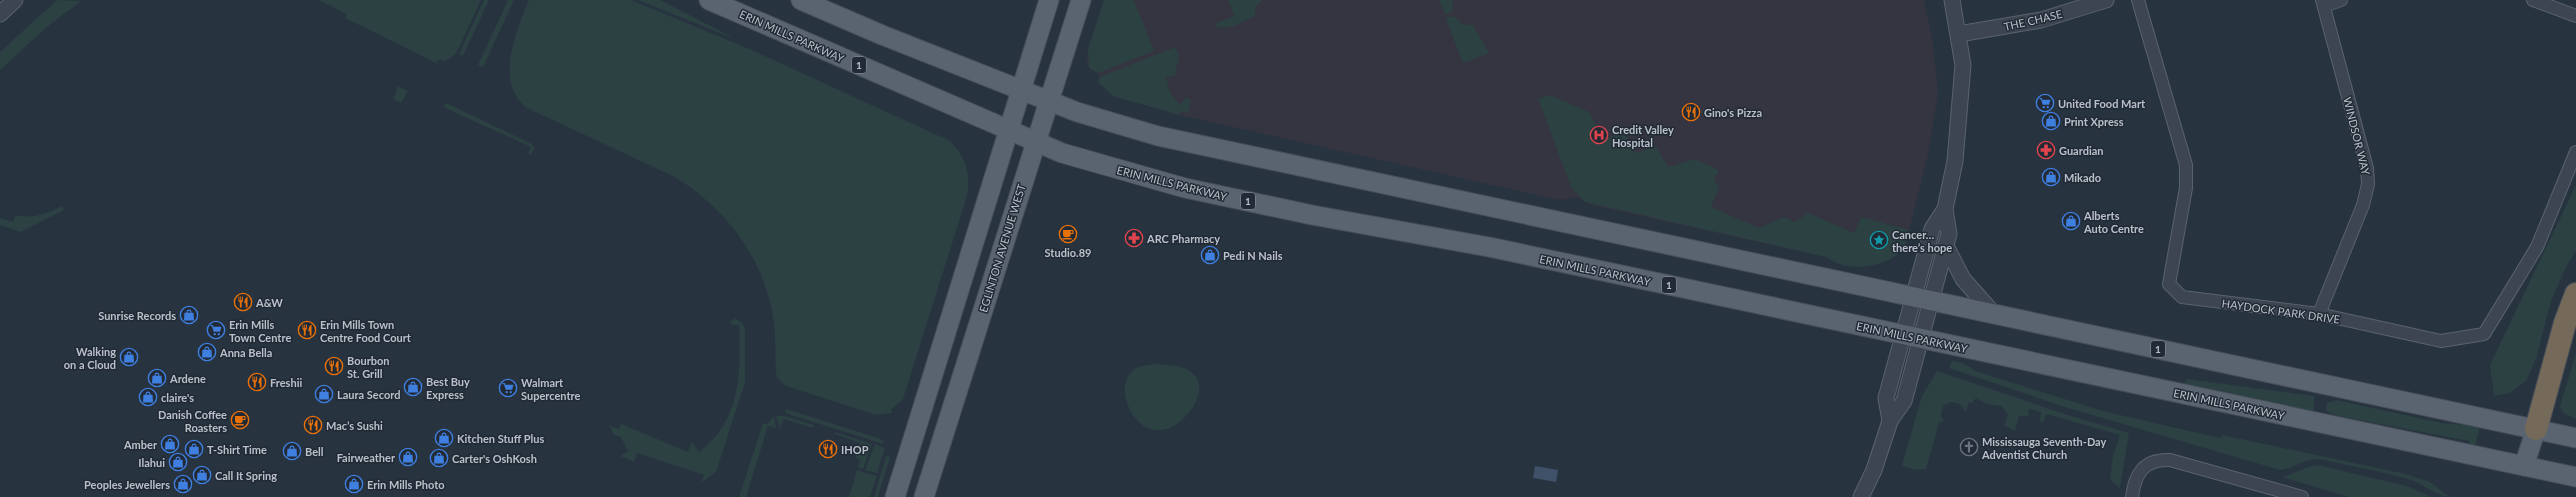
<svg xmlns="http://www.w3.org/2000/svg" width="2576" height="497" font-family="Lato,sans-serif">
<rect width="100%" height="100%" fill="#283340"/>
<polygon fill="#353441" points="1104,0 1924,0 1933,43 1938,94 1928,154 1905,246 1895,256 1877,264 1862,267 1840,264 1826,257 1592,205 1578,197 1560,200 1483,183 1179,115 1113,96 1100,85 1098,73 1089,68 1087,62 1088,49"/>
<g fill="#2b4142">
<polygon points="57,0 81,1 48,26 0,70 0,52"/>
<polygon points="319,0 481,0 456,54 445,61 438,60 436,63 345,18 347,14"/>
<polygon points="484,0 489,0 463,56 459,54"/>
<polygon points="508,0 514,0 483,67 478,65"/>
<path d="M529 0H631L747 48 950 141C966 157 971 174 967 196L903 399 891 410 892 413 876 415 786 386 777 378 776 372C775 354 776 335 773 317 764 258 725 208 675 177L527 108C494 84 516 31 529 0Z"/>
<polygon points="638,0 660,0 730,36 730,37"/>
<polygon points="1104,0 1134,0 1154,51 1098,73 1089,68 1088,49"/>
<path d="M1228 0H1262V1L1255 7V16C1246 20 1221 35 1214 24L1234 16Z"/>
<polygon points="1439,0 1453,0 1452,12 1445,15"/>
<polygon points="1454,16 1462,24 1473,25 1489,53 1466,62 1462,61 1446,19"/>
<polygon points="1175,47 1179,55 1175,76 1166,77 1170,92 1180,105 1186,97 1191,101 1188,113 1180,111 1179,115 1113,96 1098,82 1100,77"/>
<polygon points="398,86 408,91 401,103 393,99"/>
<path d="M1550 95 1589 112 1603 139 1624 132 1635 153 1656 147 1668 167 1695 159 1719 170 1714 179 1719 187 1711 207 1759 228 1784 217 1795 222 1808 213 1854 233 1861 217 1909 230C1908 235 1907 241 1905 245 1896 265 1858 271 1840 264 1835 263 1830 259 1826 257L1585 202 1571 187 1538 99Z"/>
<polygon points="446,103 532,144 534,148 531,155 528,154 531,147 443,107"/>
<polygon points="2576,185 2576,251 2566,267 2551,301 2536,359 2526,381 2510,393 2494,396 2490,365"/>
<path d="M62 206 64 210 21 232 0 225V218L13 222 15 215C33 219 46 214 62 206Z"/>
<path d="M735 318 742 323 745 328V382L716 472 701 483 704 475 637 453 634 462 620 456 628 451 621 437 614 435 609 425 619 429 621 424 688 452 692 442 699 452C741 421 741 372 739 325H733L730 322Z"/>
<polygon points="2576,353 2576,419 2563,413 2560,406"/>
<path d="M1952 361 1963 363 1975 371 2103 411 2220 438 2222 435 2406 474 2430 482 2450 497C2438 497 2423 484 2411 480 2381 471 2350 466 2319 459 2304 458 2294 469 2280 470L2068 408 1949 368Z"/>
<path d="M1157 364C1165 365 1176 365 1184 368 1209 378 1199 404 1184 418 1143 457 1111 392 1131 372 1137 365 1148 365 1157 364Z"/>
<path d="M1937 371 2065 414 2129 433 2120 488 2110 480 2113 455 2120 435 2046 414 2043 423 2040 421 2041 412 2029 409 2028 416H2019L2015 431 2004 425 2008 415 2002 406 1986 404 1976 398 1972 403 1969 402 1966 412 1960 404 1951 402 1943 406 1941 415 1944 421 1939 423 1926 469C1917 471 1910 469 1902 465L1922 396Z"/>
<polygon points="2186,379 2314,396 2314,412 2184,385"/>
<polygon points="2336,400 2442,423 2480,426 2475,446 2469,445 2469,441 2338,416 2326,411 2327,403"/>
<polygon points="786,409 878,438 884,441 883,444 785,413"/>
<polygon points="774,416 776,428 768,426 746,497 739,497 763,423 767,424"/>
<polygon points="776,416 785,416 814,425 813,428 784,419 780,429"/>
<polygon points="835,432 872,444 863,469 858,467 860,461 855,457 860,443 835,434"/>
<polygon points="875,444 885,448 877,473 865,470"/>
<polygon points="886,456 890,457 878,497 874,497"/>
<path d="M2317 465 2407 486 2432 497H2349L2282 477C2295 474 2304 467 2317 465Z"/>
<polygon points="857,470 877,476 870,497 849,497"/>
</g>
<polygon fill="#3f5168" points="1535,466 1558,470 1556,482 1533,478"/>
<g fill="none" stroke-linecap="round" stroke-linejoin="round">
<defs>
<g id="minor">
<polyline points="2138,0 2186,165 2186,188 2169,284 2182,297 2319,314 2441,341 2484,334 2537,247 2576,152"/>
<polyline points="2533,0 2576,16"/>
<polyline points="2324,6 2341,0"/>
<polyline points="2319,314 2363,205 2368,184 2367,168 2322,0"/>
<path d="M2132 497C2135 473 2144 459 2170 460L2302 497"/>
</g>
<g id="tertiary">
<polyline points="0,14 15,0"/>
<polyline points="1959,34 2041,20 2106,0"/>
<polyline points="1946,246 1963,279 1994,314"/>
<polyline points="1890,421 1886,398 1932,229 1945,209"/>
<polyline points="1861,497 1874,470 1890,421 1904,401 1949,234 1945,209 1955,161 1963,65 1952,0"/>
</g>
<g id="primary">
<polyline points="709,0 1062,153 1185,188 1312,215 1489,247 2576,477"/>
<polyline points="801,0 882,35 1077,112 1158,136 2576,438"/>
<polyline points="2524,466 2536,429"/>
<polyline points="895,497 1049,0"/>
<polyline points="924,497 1081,0"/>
</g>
<polyline id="motorway" points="2536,429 2565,323 2576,294"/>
</defs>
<use href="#minor" stroke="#5a636d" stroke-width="14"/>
<use href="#tertiary" stroke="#5a636d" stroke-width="17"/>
<use href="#primary" stroke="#464e59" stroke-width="21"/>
<use href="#motorway" stroke="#47505a" stroke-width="24"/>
<use href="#minor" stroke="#3c4550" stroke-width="12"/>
<use href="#tertiary" stroke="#3c4550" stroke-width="15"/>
<use href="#primary" stroke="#5a6470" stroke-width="19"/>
<use href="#motorway" stroke="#756a5a" stroke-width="22"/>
</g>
<defs>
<symbol id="supermarket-ring" viewBox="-11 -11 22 22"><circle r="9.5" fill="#212a35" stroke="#3f7fe0" stroke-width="1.5"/><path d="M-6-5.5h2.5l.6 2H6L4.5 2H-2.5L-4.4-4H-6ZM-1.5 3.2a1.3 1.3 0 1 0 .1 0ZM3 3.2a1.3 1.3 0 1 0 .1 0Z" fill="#3f7fe0"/></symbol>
<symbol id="restaurant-ring" viewBox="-11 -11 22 22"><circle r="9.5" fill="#212a35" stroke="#e8710a" stroke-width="1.5"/><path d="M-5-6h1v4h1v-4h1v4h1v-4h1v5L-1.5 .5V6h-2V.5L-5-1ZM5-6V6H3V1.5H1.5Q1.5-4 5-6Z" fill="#e8710a"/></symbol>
<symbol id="shop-ring" viewBox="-11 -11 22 22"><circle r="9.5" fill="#212a35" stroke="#3f7fe0" stroke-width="1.5"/><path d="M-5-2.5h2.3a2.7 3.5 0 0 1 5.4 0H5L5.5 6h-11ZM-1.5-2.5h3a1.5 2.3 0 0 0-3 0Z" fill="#3f7fe0"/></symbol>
<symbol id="hospital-ring" viewBox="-11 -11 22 22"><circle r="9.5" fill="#212a35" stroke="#e0444e" stroke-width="1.5"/><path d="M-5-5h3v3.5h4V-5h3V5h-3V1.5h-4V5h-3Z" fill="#e0444e"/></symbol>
<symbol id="pharmacy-ring" viewBox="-11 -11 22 22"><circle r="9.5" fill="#212a35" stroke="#e0444e" stroke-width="1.5"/><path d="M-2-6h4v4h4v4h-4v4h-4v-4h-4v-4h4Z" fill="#e0444e"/></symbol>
<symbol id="cafe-ring" viewBox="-11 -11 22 22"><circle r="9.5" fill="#212a35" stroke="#e8710a" stroke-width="1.5"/><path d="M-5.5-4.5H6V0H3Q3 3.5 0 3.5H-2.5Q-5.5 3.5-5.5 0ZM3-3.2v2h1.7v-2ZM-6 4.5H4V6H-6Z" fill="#e8710a"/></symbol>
<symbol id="sight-ring" viewBox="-11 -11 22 22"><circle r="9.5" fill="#212a35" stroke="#0f9aa8" stroke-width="1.5"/><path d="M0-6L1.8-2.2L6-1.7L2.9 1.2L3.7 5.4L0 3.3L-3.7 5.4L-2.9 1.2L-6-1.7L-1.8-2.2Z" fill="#0f9aa8"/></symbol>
<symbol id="church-ring" viewBox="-11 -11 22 22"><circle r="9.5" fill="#212a35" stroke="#6b7280" stroke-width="1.5"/><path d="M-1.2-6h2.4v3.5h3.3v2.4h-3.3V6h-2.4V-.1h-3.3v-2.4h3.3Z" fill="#6b7280"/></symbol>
</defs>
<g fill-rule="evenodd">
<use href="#supermarket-ring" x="2035" y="93" width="20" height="20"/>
<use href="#restaurant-ring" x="1681" y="102" width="20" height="20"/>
<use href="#shop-ring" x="2041" y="111" width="20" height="20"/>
<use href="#hospital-ring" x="1589" y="125" width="20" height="20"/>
<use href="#pharmacy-ring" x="2036" y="140" width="20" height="20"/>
<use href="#shop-ring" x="2041" y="167" width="20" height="20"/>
<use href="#shop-ring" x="2061" y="211" width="20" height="20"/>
<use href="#cafe-ring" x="1058" y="224" width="20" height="20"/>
<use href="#pharmacy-ring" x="1124" y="228" width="20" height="20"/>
<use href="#sight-ring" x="1869" y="230" width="20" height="20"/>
<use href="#shop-ring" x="1200" y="245" width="20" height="20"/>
<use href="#restaurant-ring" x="233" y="292" width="20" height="20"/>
<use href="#shop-ring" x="179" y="305" width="20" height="20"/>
<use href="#supermarket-ring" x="206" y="320" width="20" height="20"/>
<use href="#restaurant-ring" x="297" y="320" width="20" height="20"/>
<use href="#shop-ring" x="197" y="342" width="20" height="20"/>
<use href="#shop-ring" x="119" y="347" width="20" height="20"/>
<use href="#restaurant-ring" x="324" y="356" width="20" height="20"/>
<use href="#shop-ring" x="147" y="368" width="20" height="20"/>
<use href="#restaurant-ring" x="247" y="372" width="20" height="20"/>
<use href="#shop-ring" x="403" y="377" width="20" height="20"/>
<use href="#supermarket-ring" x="498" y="378" width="20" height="20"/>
<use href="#shop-ring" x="314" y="384" width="20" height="20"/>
<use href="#shop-ring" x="138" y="387" width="20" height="20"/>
<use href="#cafe-ring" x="230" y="410" width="20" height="20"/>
<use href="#restaurant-ring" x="303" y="415" width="20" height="20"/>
<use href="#shop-ring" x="434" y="428" width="20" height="20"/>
<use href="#shop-ring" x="160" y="434" width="20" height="20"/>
<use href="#church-ring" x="1959" y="437" width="20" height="20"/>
<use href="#shop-ring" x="184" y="439" width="20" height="20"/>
<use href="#restaurant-ring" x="818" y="439" width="20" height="20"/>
<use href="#shop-ring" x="282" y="441" width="20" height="20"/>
<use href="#shop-ring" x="398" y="447" width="20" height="20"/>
<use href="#shop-ring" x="429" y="448" width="20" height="20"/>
<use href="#shop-ring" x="168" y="452" width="20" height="20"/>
<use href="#shop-ring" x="192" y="465" width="20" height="20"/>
<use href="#shop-ring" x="173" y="474" width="20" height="20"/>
<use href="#shop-ring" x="344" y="474" width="20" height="20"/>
</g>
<g text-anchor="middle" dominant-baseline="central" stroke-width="3" stroke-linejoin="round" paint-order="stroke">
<g fill="#212a35" stroke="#8b939d" stroke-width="1">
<rect x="852" y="57" width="14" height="16" rx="3"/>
<rect x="1241" y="193" width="14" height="16" rx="3"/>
<rect x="1662" y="277" width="14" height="16" rx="3"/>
<rect x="2151" y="341" width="14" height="16" rx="3"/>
</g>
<g font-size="10" font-weight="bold" fill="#b9c0ca">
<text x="859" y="65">1</text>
<text x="1248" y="201">1</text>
<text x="1669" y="285">1</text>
<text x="2158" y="349">1</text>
</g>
<g font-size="11" fill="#b9c0ca" stroke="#212a35">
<text transform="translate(2033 20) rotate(-13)">THE CHASE</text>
<text transform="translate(792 36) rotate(24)">ERIN MILLS PARKWAY</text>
<text transform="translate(2357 136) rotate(76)">WINDSOR WAY</text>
<text transform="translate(1172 183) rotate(14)">ERIN MILLS PARKWAY</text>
<text transform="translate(1002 248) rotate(-73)">EGLINTON AVENUE WEST</text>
<text transform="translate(1595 270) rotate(12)">ERIN MILLS PARKWAY</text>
<text transform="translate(2281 311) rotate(8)">HAYDOCK PARK DRIVE</text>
<text transform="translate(1912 337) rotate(12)">ERIN MILLS PARKWAY</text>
<text transform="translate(2229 404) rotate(12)">ERIN MILLS PARKWAY</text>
</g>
<g font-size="11" font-weight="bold" fill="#b9c0ca" stroke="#212a35" text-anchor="start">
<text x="2058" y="103">United Food Mart</text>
<text x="1704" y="112">Gino's Pizza</text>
<text x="2064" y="121">Print Xpress</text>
<text x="1612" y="129">Credit Valley<tspan x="1612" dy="13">Hospital</tspan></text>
<text x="2059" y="150">Guardian</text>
<text x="2064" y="177">Mikado</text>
<text x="2084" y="215">Alberts<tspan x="2084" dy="13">Auto Centre</tspan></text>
<text x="1892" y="234">Cancer…<tspan x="1892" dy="13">there’s hope</tspan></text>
<text x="1147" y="238">ARC Pharmacy</text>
<text x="1068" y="252" text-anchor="middle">Studio.89</text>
<text x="1223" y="255">Pedi N Nails</text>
<text x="256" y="302">A&amp;W</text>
<text x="176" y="315" text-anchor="end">Sunrise Records</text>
<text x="229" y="324">Erin Mills<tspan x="229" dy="13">Town Centre</tspan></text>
<text x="320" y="324">Erin Mills Town<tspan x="320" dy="13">Centre Food Court</tspan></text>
<text x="116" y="351" text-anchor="end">Walking<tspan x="116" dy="13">on a Cloud</tspan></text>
<text x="220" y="352">Anna Bella</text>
<text x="347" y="360">Bourbon<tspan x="347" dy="13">St. Grill</tspan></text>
<text x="170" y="378">Ardene</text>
<text x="426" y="381">Best Buy<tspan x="426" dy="13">Express</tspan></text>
<text x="270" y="382">Freshii</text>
<text x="521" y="382">Walmart<tspan x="521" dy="13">Supercentre</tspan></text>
<text x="337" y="394">Laura Secord</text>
<text x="161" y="397">claire's</text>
<text x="227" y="414" text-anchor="end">Danish Coffee<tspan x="227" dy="13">Roasters</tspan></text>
<text x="326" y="425">Mac’s Sushi</text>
<text x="457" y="438">Kitchen Stuff Plus</text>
<text x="1982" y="441">Mississauga Seventh-Day<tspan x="1982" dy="13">Adventist Church</tspan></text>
<text x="157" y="444" text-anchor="end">Amber</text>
<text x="207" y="449">T-Shirt Time</text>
<text x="841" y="449">IHOP</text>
<text x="305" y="451">Bell</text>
<text x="395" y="457" text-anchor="end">Fairweather</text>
<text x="452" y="458">Carter's OshKosh</text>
<text x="165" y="462" text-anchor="end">Ilahui</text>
<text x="215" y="475">Call It Spring</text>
<text x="170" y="484" text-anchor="end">Peoples Jewellers</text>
<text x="367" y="484">Erin Mills Photo</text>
</g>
</g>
</svg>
